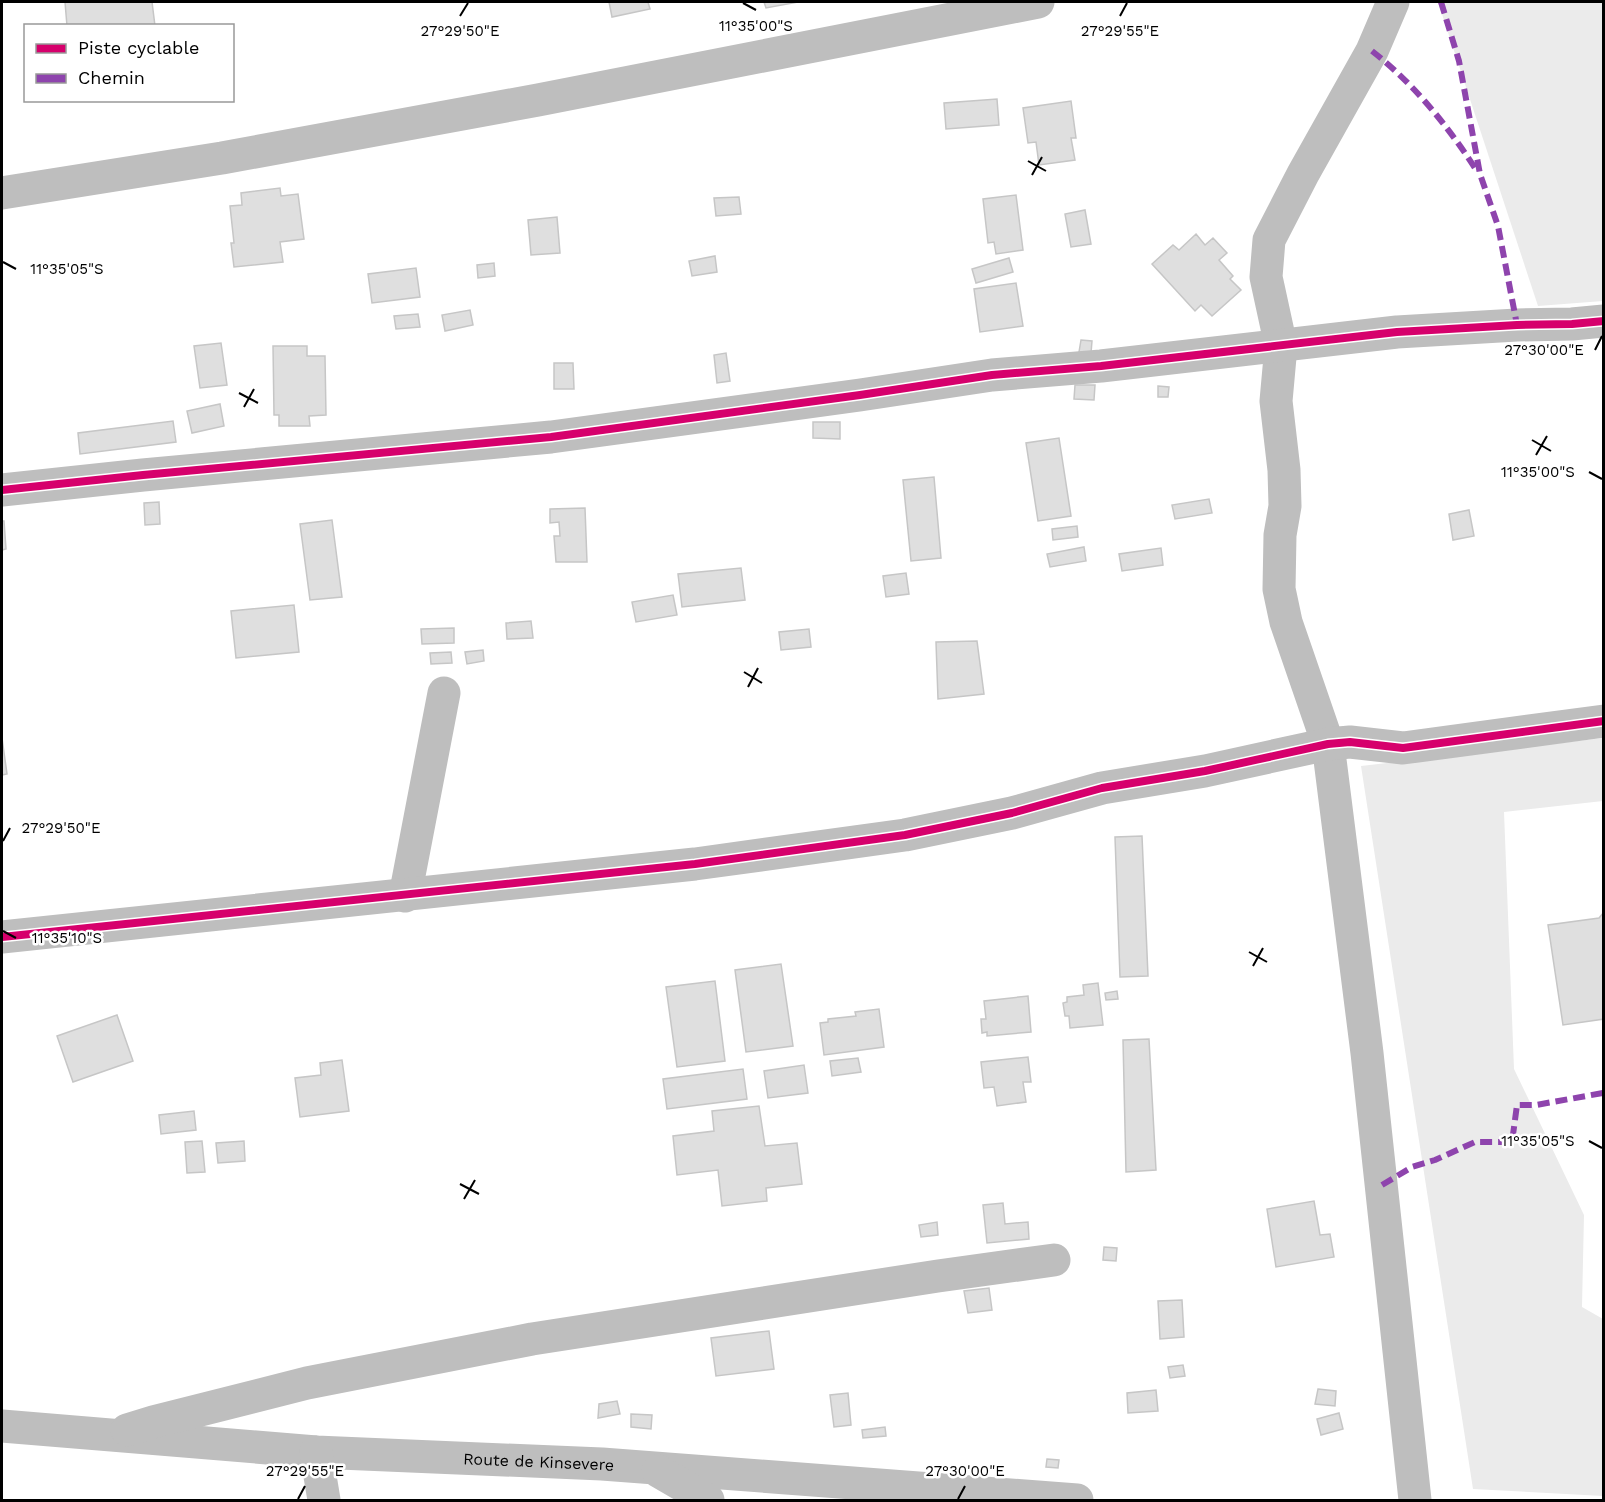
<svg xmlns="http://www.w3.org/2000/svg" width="1605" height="1502" font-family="'Work Sans',sans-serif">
<rect width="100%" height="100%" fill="#fff"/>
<g fill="#ebebeb">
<polygon points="1438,2 1603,2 1603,301 1538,306"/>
<polygon points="1603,738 1603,801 1504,812 1514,1069 1584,1215 1582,1307 1603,1319 1603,1496 1473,1489 1361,766"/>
</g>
<g fill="#dfdfdf" stroke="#c6c6c6" stroke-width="1.5">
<polygon points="65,2 152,2 155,26 67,26"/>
<polygon points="609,2 648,2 650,9 612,17"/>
<polygon points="764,2 798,2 766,8"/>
<polygon points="997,99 999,125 946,129 944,103"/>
<polygon points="1071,101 1076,138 1071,138 1075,160 1039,165 1036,142 1028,143 1023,108"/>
<polygon points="280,188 281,196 298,194 304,239 280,242 283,262 234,267 231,243 234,243 230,206 242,205 241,193"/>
<polygon points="1016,195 1023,250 996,254 994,242 988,243 983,199"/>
<polygon points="739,197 741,214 716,216 714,198"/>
<polygon points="1085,210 1091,244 1071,247 1065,214"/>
<polygon points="557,217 560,253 531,255 528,220"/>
<polygon points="1196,234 1205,245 1213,238 1227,253 1219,260 1233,276 1230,279 1241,290 1212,316 1201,305 1195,311 1152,264 1173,245 1179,250"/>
<polygon points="715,256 717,272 692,276 689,261"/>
<polygon points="1009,258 1013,272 976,283 972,269"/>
<polygon points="494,263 495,276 478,278 477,265"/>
<polygon points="416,268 420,297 372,303 368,274"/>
<polygon points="1016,283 1023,326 980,332 974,289"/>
<polygon points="470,310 473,325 445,331 442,315"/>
<polygon points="418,314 420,327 396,329 394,316"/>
<polygon points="1081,340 1092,341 1091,353 1079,352"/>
<polygon points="221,343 227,385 200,388 194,346"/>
<polygon points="273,346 307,346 307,356 325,356 326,415 309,416 310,426 279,426 279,415 274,415"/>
<polygon points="726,353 730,381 717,383 714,355"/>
<polygon points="554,363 573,363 574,389 554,389"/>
<polygon points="1075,385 1095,385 1094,400 1074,399"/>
<polygon points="1158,386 1169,387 1168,397 1158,397"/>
<polygon points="220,404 224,426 192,433 187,411"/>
<polygon points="173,421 176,442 80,454 78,433"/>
<polygon points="813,422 840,422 840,439 813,438"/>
<polygon points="1059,438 1071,516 1038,521 1026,443"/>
<polygon points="934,477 941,558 911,561 903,480"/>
<polygon points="1209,499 1212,513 1175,519 1172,505"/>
<polygon points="159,502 160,524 145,525 144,503"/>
<polygon points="585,508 587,562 556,562 554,536 560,536 559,522 550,523 550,509"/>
<polygon points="1469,510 1474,536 1453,540 1449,514"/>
<polygon points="332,520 342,597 310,600 300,524"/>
<polygon points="2,521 4,521 6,549 2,550"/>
<polygon points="1077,526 1078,537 1053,540 1052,529"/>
<polygon points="1084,547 1086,561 1050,567 1047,554"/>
<polygon points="1161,548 1163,565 1122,571 1119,554"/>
<polygon points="741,568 745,600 682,607 678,574"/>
<polygon points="906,573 909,594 886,597 883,576"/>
<polygon points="673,595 677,615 636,622 632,602"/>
<polygon points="294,605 299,652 236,658 231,611"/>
<polygon points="531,621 533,638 507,639 506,623"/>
<polygon points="454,628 454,643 422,644 421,629"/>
<polygon points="809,629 811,647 781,650 779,632"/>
<polygon points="977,641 984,694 938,699 936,642"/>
<polygon points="483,650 484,661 467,664 465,652"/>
<polygon points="451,652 452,663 431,664 430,653"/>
<polygon points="2,738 7,774 2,775"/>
<polygon points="1142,836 1148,976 1120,977 1115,837"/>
<polygon points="1604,912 1604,1019 1563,1025 1548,925 1599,918"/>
<polygon points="781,964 793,1046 746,1052 735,970"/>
<polygon points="715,981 725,1061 677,1067 666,987"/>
<polygon points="1098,983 1103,1025 1070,1028 1069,1016 1065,1016 1063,1003 1067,1002 1067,997 1084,995 1083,985"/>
<polygon points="1117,991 1118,999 1106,1000 1105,993"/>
<polygon points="1028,996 1031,1032 987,1036 987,1032 982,1033 981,1019 986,1019 984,1001"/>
<polygon points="879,1009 884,1047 824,1055 820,1023 828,1022 828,1019 856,1016 855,1012"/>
<polygon points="117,1015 133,1061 73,1082 57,1036"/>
<polygon points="1149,1039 1156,1170 1126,1172 1123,1040"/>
<polygon points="1028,1057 1031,1082 1023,1082 1026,1102 997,1106 994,1087 984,1088 981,1062"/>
<polygon points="858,1058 861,1072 832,1076 830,1061"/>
<polygon points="342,1060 349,1111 300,1117 295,1078 321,1075 320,1063"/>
<polygon points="804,1065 808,1093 768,1098 764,1071"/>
<polygon points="743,1069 747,1099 667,1109 663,1079"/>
<polygon points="759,1106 765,1146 797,1143 802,1184 766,1188 767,1201 722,1206 718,1170 677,1175 673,1136 714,1131 712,1111"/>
<polygon points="194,1111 196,1130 161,1134 159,1115"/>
<polygon points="202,1141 205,1172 187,1173 185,1142"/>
<polygon points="244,1141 245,1161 218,1163 216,1143"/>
<polygon points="1314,1201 1320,1235 1330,1234 1334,1257 1276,1267 1267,1209"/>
<polygon points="1003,1203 1005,1224 1028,1222 1029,1239 987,1243 983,1205"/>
<polygon points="937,1222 938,1235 921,1237 919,1225"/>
<polygon points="1104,1247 1117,1248 1116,1261 1103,1260"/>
<polygon points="989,1288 992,1310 968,1313 964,1291"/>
<polygon points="1182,1300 1184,1337 1160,1339 1158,1301"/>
<polygon points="769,1331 774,1369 716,1376 711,1338"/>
<polygon points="1183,1365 1185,1376 1170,1378 1168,1367"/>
<polygon points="1318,1389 1336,1391 1335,1406 1315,1404"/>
<polygon points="1156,1390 1158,1411 1128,1413 1127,1393"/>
<polygon points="848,1393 851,1425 834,1427 830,1395"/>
<polygon points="617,1401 620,1414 598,1418 599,1404"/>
<polygon points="1339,1413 1343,1429 1321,1435 1317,1419"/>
<polygon points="631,1414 652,1415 651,1429 631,1427"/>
<polygon points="885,1427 886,1436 863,1438 862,1430"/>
<polygon points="1047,1459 1059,1460 1058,1468 1046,1467"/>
</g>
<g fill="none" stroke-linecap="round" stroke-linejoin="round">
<g stroke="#bebebe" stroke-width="33">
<polyline points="1393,2 1372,51 1303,174 1269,240 1266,277 1281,346 1276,401 1284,470 1285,506 1280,535 1279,589 1286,622 1328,744 1367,1053 1415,1500"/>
<polyline points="2,193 222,158 538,100 1038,2"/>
<polyline points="2,490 143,475 551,437 860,395 992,375 1101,366 1397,332 1517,325 1572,324 1604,321"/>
<polyline points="405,896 444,693"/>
<polyline points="2,937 695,864 905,835 1012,813 1102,788 1205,771 1328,744 1350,742 1403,748 1604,721"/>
<path id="s1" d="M2 1426 316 1452 602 1464 1077 1500"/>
<polyline points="127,1430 153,1422 307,1383 532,1339 938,1276 1054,1260"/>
<polyline points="316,1452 324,1500"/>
<polyline points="658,1471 708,1500"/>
</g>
<g stroke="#8e44ad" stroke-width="6" stroke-dasharray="12 6" stroke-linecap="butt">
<polyline points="1441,2 1459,61 1480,174 1498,226 1517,325"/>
<path d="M1372 51C1413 83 1447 125 1475 168"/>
<polyline points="1382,1185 1412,1167 1435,1160 1475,1142 1512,1142 1517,1105 1536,1105 1603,1093"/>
</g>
<defs>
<g id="cycleway">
<polyline points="2,490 143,475 551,437 860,395 992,375 1101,366 1397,332 1517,325 1572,324 1604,321"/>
<polyline points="2,937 695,864 905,835 1012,813 1102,788 1205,771 1328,744 1350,742 1403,748 1604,721"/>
</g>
</defs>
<use href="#cycleway" stroke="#fff" stroke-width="11"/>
<use href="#cycleway" stroke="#d6006c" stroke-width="8"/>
</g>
<path fill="none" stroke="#000" stroke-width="2" d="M743 3 756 10M460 16 468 3M1120 16 1127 3M1028 161 1046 171M1032 175 1042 157M3 262 16 269M1595 350 1602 336M239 393 258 403M244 407 254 389M1532 440 1551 451M1536 455 1547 436M1589 472 1602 479M744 672 762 683M748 687 758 668M3 841 10 828M3 931 16 938M1249 952 1267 962M1253 966 1263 948M1589 1141 1602 1148M460 1184 479 1194M464 1199 475 1180M298 1499 305 1486M958 1499 965 1486"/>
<g text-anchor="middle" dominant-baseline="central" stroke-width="5" stroke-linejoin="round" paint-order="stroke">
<g font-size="16" fill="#000" stroke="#fff">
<text stroke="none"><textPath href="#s1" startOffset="538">Route de Kinsevere</textPath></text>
</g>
</g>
<g font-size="15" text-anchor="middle" fill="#000" stroke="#fff" stroke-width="5" stroke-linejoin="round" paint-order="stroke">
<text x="756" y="31">11°35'00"S</text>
<text x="460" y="36">27°29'50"E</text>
<text x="1120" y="36">27°29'55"E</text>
<text x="67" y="274">11°35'05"S</text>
<text x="1544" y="355">27°30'00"E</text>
<text x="1538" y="477">11°35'00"S</text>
<text x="61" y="833">27°29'50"E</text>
<text x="67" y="943">11°35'10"S</text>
<text x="1538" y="1146">11°35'05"S</text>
<text x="305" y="1476">27°29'55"E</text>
<text x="965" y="1476">27°30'00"E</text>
</g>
<rect width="1605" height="1502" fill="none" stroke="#000000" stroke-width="6"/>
<rect x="24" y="24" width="210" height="78" fill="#ffffff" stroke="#999999" stroke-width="1.5"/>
<rect x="36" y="44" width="30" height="9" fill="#d6006c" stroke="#999999" stroke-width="1.5"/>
<text x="78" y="54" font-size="18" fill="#000000">Piste cyclable</text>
<rect x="36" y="74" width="30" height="9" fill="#8e44ad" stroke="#999999" stroke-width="1.5"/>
<text x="78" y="84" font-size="18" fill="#000000">Chemin</text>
</svg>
